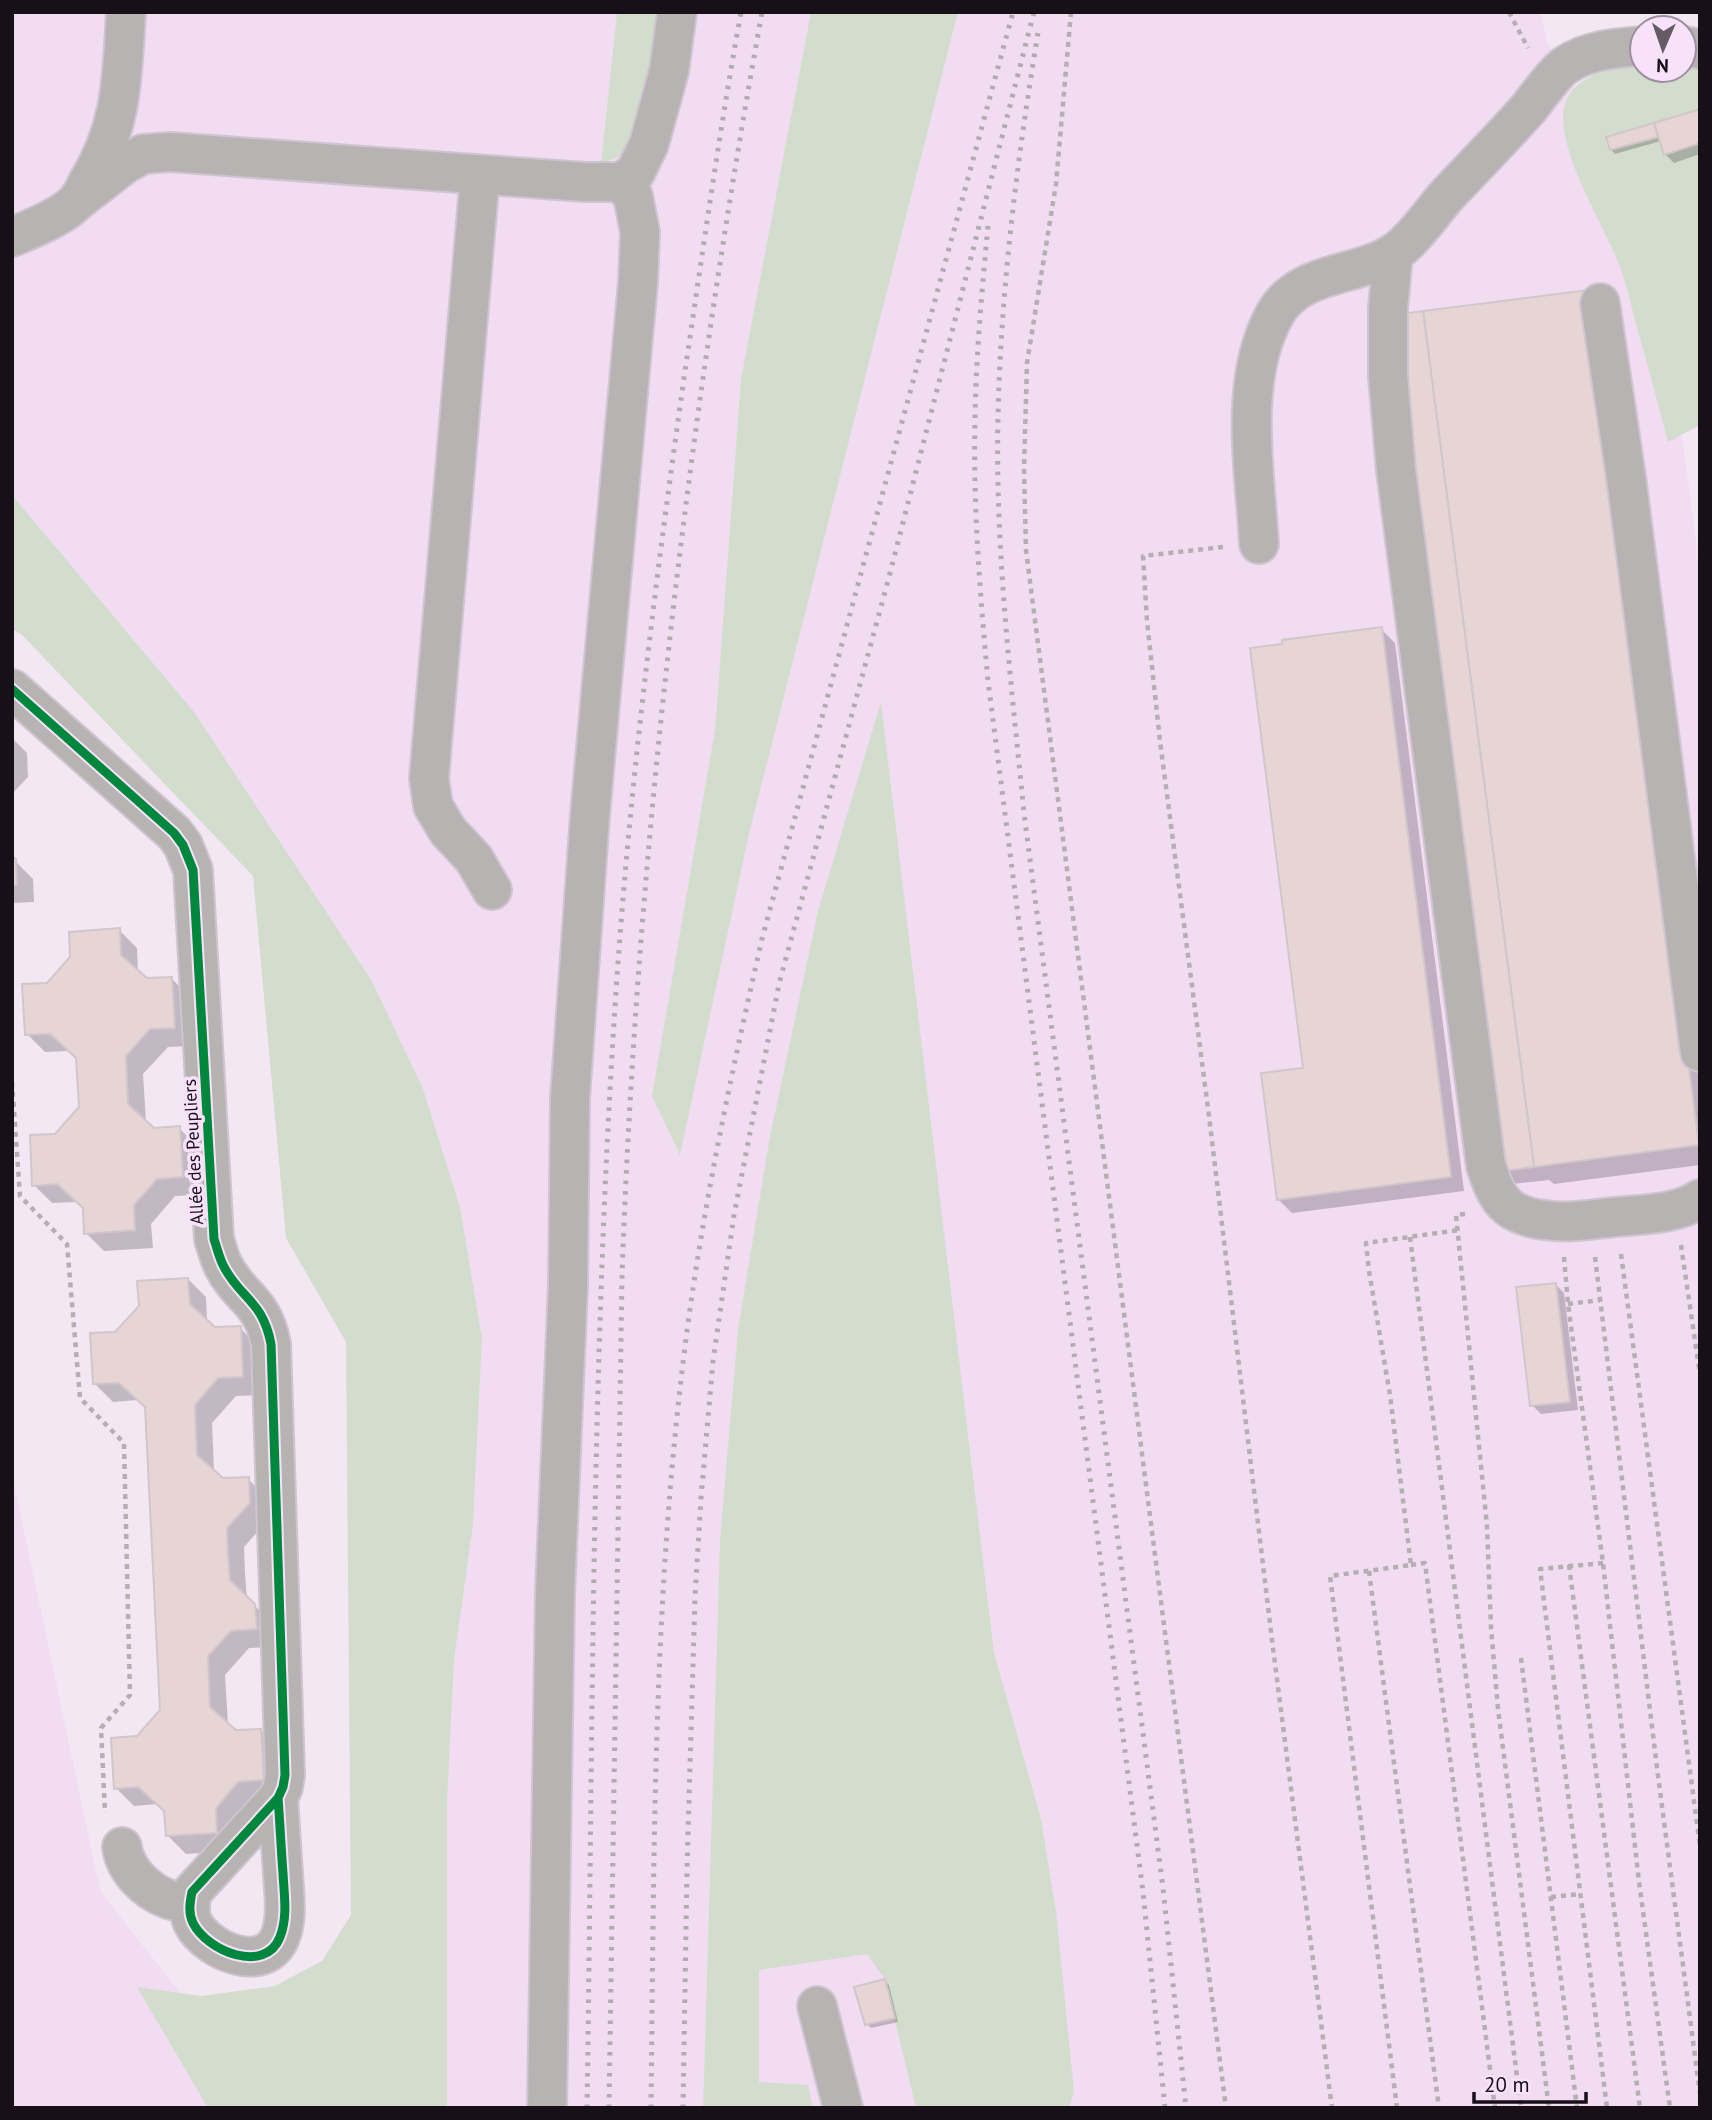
<svg xmlns="http://www.w3.org/2000/svg" width="1712" height="2120" font-family="'PT Sans',sans-serif">
<rect width="100%" height="100%" fill="#f3e7f4"/>
<g fill="#f1dcf2">
<polygon points="12,12 617,12 601,163 659,12 811,12 741,379 715,730 679,1154 749,834 958,12 1540,12 1548,44 1576,87 1682,435 1700,573 1700,2108 741,2108 741,1953 1056,1910 1041,1819 994,1654 881,704 818,911 770,1136 738,1329 720,1539 703,2108 447,2108 447,1804 454,1660 473,1525 482,1338 460,1207 423,1089 372,981 194,712 12,495"/>
<polygon points="12,1474 100,1891 205,2025 237,2108 12,2108"/>
</g>
<g fill="#d2ddcd">
<polygon points="617,12 659,12 643,114 625,155 601,163"/>
<polygon points="811,12 958,12 749,834 680,1155 652,1096 715,730 741,379"/>
<path d="M1684 63 1700 70V425L1668 442C1658 403 1647 363 1636 324 1631 305 1627 285 1620 267 1605 226 1556 151 1564 108 1571 73 1613 69 1642 64V70H1684Z"/>
<polygon points="12,495 194,712 372,981 423,1089 460,1207 482,1338 473,1525 454,1660 447,1804 447,2108 208,2108 137,1987 202,1996 275,1986 322,1961 351,1915 346,1342 286,1238 253,876 22,635 12,629"/>
<polygon points="881,702 994,1653 1041,1819 1056,1911 1074,2092 1069,2108 916,2108 885,1979 867,1954 759,1970 759,2082 808,2085 813,2108 703,2108 720,1539 738,1329 770,1136 818,911"/>
</g>
<g fill="#0003">
<polygon points="1700,110 1700,154 1674,163 1665,154 1661,141 1615,154 1611,150 1654,125"/>
<polygon points="1381,629 1395,643 1464,1191 1292,1213 1278,1199 1305,1069"/>
<polygon points="12,738 27,753 28,777 12,794"/>
<polygon points="12,858 33,879 34,902 12,903"/>
<polygon points="119,930 137,948 138,973 146,980 172,979 190,997 192,1046 168,1047 143,1074 146,1122 154,1130 179,1128 197,1146 200,1195 175,1196 151,1224 153,1248 104,1251 86,1233 85,1209 76,1202 52,1203 34,1185 56,1135 80,1108 77,1058 70,1051 45,1052 27,1034 48,985"/>
<polygon points="1700,1038 1700,1165 1554,1184 1549,1180 1511,1184 1497,1171"/>
<polygon points="188,1279 206,1297 207,1322 214,1329 240,1328 258,1346 261,1395 236,1396 212,1423 214,1472 223,1480 248,1479 266,1497 267,1521 244,1547 245,1574 247,1598 273,1624 274,1647 249,1648 225,1675 228,1725 235,1732 261,1731 279,1749 234,1851 186,1854 168,1836 166,1812 158,1804 134,1806 116,1788 138,1738 162,1710 146,1407 138,1400 113,1402 95,1384 116,1334"/>
<polygon points="1555,1284 1564,1293 1578,1410 1541,1414 1532,1405"/>
<polygon points="885,1981 889,1985 898,2022 871,2028 867,2024"/>
</g>
<g fill="#e7d5d6" stroke="#d1c6ca" stroke-width="2">
<polygon points="1700,109 1700,143 1664,155 1654,123"/>
<polygon points="1654,123 1658,137 1610,150 1606,137"/>
<polygon points="1588,290 1699,1145 1534,1167 1423,311"/>
<polygon points="1423,311 1534,1167 1495,1172 1385,316"/>
<polygon points="1382,627 1451,1177 1277,1200 1261,1073 1303,1068 1250,648 1282,644 1282,640"/>
<polygon points="12,856 16,859 17,885 12,885"/>
<polygon points="120,928 121,955 147,978 172,977 175,1028 150,1029 126,1056 128,1104 154,1128 180,1126 183,1177 157,1179 134,1205 135,1230 84,1234 83,1208 57,1184 32,1186 30,1135 55,1134 79,1107 76,1058 50,1034 25,1035 22,984 47,983 70,957 69,932"/>
<polygon points="188,1278 190,1304 215,1327 241,1326 243,1377 218,1378 195,1405 197,1455 223,1478 249,1477 250,1503 227,1528 228,1554 230,1580 255,1604 257,1629 231,1631 208,1656 210,1707 236,1730 261,1729 264,1780 238,1782 216,1808 217,1833 166,1836 164,1811 138,1787 114,1789 111,1738 137,1736 160,1710 145,1407 119,1383 93,1384 90,1333 115,1332 139,1306 137,1281"/>
<polygon points="1556,1283 1570,1402 1530,1406 1516,1287"/>
<polygon points="885,1979 895,2018 865,2025 854,1987"/>
</g>
<g fill="none" stroke-linecap="round" stroke-linejoin="round">
<defs>
<g id="minor">
<polyline points="1684,46 1700,49"/>
<polyline points="480,175 429,779 433,806 448,831 474,859 492,890"/>
<polyline points="621,182 635,173 649,144 669,71 677,12"/>
<polyline points="76,202 125,164 143,154 170,152 585,182 621,182 633,196 640,232 638,282 590,815 570,1098 568,1286 555,1592 547,2108"/>
<path d="M12 237C31 229 64 216 77 201 82 195 85 188 88 182 123 125 122 77 126 12"/>
<path d="M1393 254 1388 308V376L1396 470 1486 1166C1492 1183 1497 1201 1514 1211 1523 1216 1535 1219 1545 1220 1569 1224 1592 1219 1615 1217 1643 1214 1676 1215 1700 1199"/>
<polyline points="1600,303 1626,477 1700,1052"/>
<path d="M1259 544C1255 471 1238 380 1275 314 1302 266 1367 279 1403 246 1420 231 1433 211 1448 194 1475 166 1502 138 1528 109 1536 99 1557 70 1566 65 1588 50 1616 48 1642 46"/>
<path d="M12 689 174 833 183 845 193 870 214 1239C217 1248 219 1257 223 1265 239 1298 263 1300 271 1344L285 1775 283 1787 278 1798 192 1892C190 1902 188 1913 193 1923 207 1951 265 1975 280 1937 288 1917 284 1894 283 1873 281 1848 280 1823 278 1798"/>
<path d="M122 1847C125 1870 146 1891 168 1899 175 1902 183 1901 190 1902"/>
<polyline points="817,2006 843,2108"/>
</g>
</defs>
<use href="#minor" stroke="#cfc5d0" stroke-width="42"/>
<g stroke="#b5afb2" stroke-width="4.5" stroke-dasharray="5 5" stroke-linecap="butt">
<polyline points="1071,12 1056,184 1027,363 1024,469 1026,550 1226,2108"/>
<polyline points="1509,12 1528,48"/>
<polyline points="1223,547 1143,556 1147,621 1160,741 1209,1116 1273,1648 1332,2108"/>
<polyline points="12,1082 20,1196 67,1244 80,1398 124,1443 130,1695 101,1728 105,1813"/>
<polyline points="1465,1214 1456,1215 1487,1526 1491,1627 1498,1709 1549,2108"/>
<polyline points="1410,1237 1521,2108"/>
<polyline points="1681,1245 1700,1375"/>
<polyline points="1621,1254 1700,1846"/>
<polyline points="1564,1257 1568,1304 1603,1563 1639,1882 1670,2108"/>
<polyline points="1595,1257 1658,1776 1700,2094"/>
<polyline points="1568,1304 1600,1300"/>
<polyline points="1603,1563 1540,1569 1607,2108"/>
<polyline points="1411,1565 1425,1563 1495,2108"/>
<polyline points="1569,1565 1640,2108"/>
<polyline points="1369,1571 1439,2108"/>
<polyline points="1521,1658 1577,2108"/>
<polyline points="1551,1897 1580,1894"/>
<polyline points="1397,2108 1330,1576 1411,1565 1390,1395 1369,1271 1366,1243 1459,1230"/>
</g>
<use href="#minor" stroke="#b8b3b3" stroke-width="38"/>
<g stroke="#b1abaf" stroke-width="5" stroke-dasharray="3.5 7" stroke-linecap="butt">
<path d="M1038 33C1017 160 1001 288 998 417 995 549 1011 682 1024 813L1163 1888 1186 2108"/>
<path d="M988 226C982 290 976 355 975 419 973 507 980 594 988 681L1121 1720 1143 1892 1165 2108"/>
<path d="M587 2108C593 1731 591 1353 617 977 631 776 656 577 684 378 702 256 719 134 741 12"/>
<path d="M609 2108 622 1276C637 852 687 429 762 12"/>
<path d="M651 2108C654 1860 653 1610 683 1363 700 1220 730 1079 762 939L1013 12"/>
<polyline points="683,2108 687,1868 695,1597 701,1498 713,1361 734,1215 779,984 889,577 1034,12"/>
</g>
<defs>
<path id="cycleway" d="M12 689 174 833 183 845 193 870 214 1239C217 1248 219 1257 223 1265 239 1298 263 1300 271 1344L285 1775 283 1787 278 1798 192 1892C190 1902 188 1913 193 1923 207 1951 265 1975 280 1937 288 1917 284 1894 283 1873 281 1848 280 1823 278 1798"/>
</defs>
<use href="#cycleway" stroke="#f8e2f9" stroke-width="13"/>
<use href="#cycleway" stroke="#00873e" stroke-width="9"/>
</g>
<g text-anchor="middle" dominant-baseline="central" stroke-width="7" stroke-linejoin="round" paint-order="stroke">
<g font-size="18" fill="#171018" stroke="#f8e2f9">
<text transform="translate(193 1152) rotate(-93)">Allée des Peupliers</text>
</g>
</g>
<rect width="1712" height="2120" fill="none" stroke="#171018" stroke-width="28"/>
<g transform="translate(1663 49) rotate(182)"><circle r="33" fill="#f8e2f9" stroke="#9e8e9f" stroke-width="2"/>
<path d="M0-5L12 26L0 18L-12 26Z" fill="#645b65"/>
<text y="-10" font-size="19" font-weight="bold" text-anchor="middle" fill="#171018">N</text>
</g>
<path d="M1474 2092v10h112v-10" fill="none" stroke="#171018" stroke-width="3.5"/>
<text x="1484" y="2092" font-size="21" fill="#171018" stroke="#f8e2f9" stroke-width="5" paint-order="stroke">20 m</text>
</svg>
